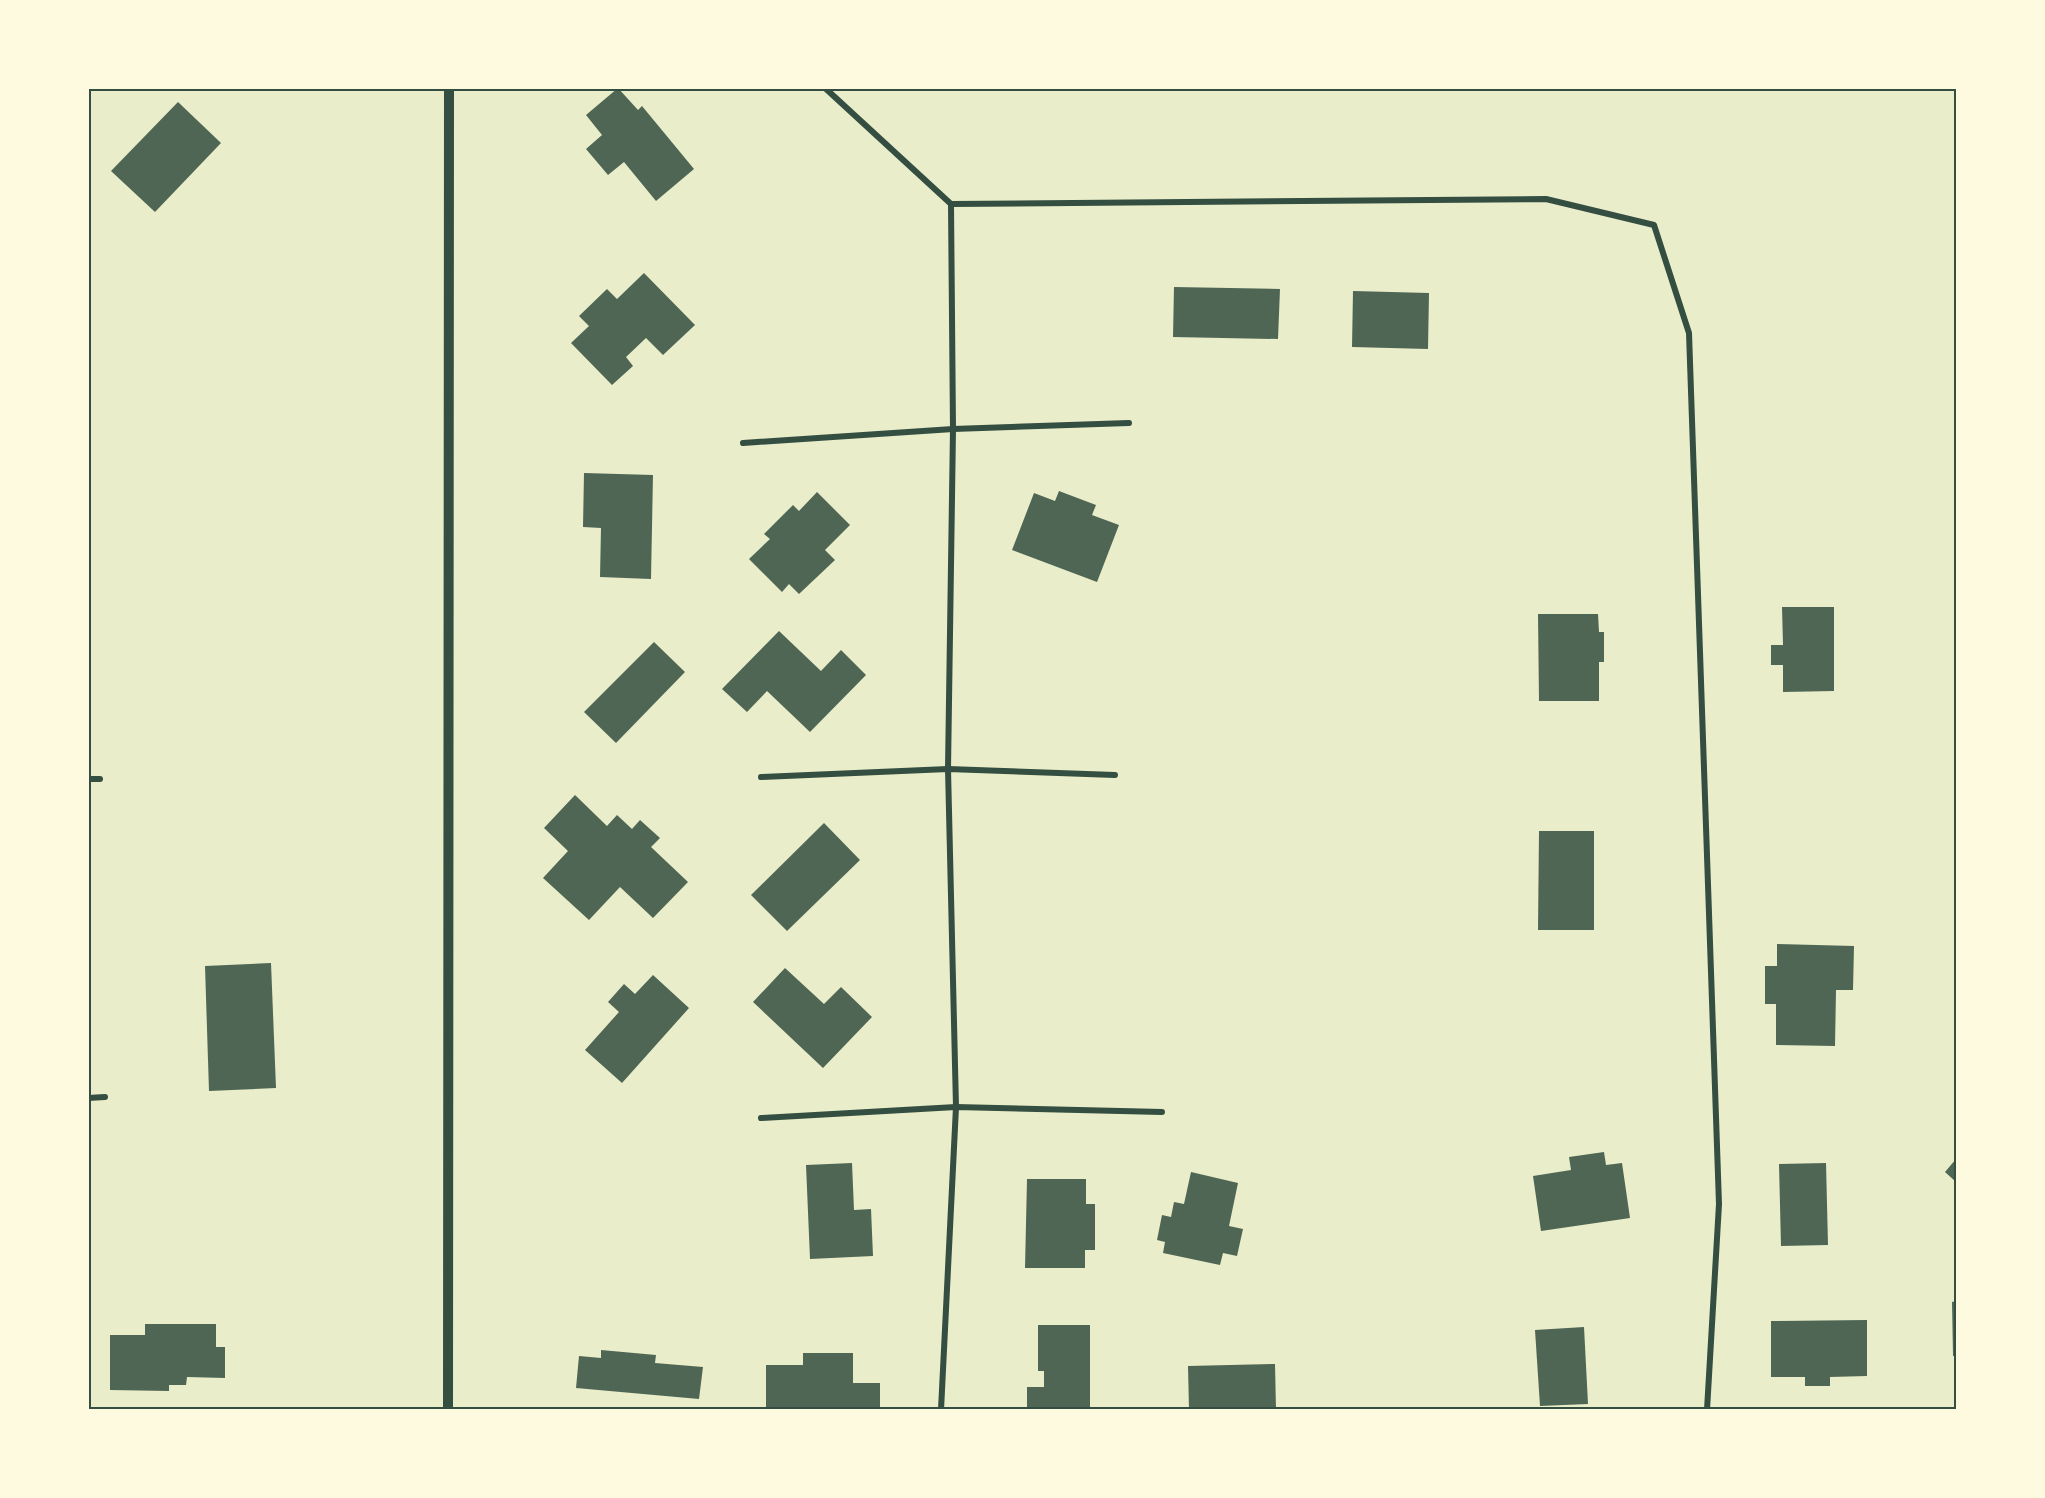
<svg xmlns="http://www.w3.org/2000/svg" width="2045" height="1498" font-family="Mulish,sans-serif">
<rect width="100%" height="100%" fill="#e9edc9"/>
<g fill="#4f6655">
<polygon points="618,88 638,110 642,106 694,169 656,201 624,162 608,175 586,149 602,135 586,115"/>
<polygon points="178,102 221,143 155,212 111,171"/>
<polygon points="644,273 695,325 663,355 646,338 626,357 633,366 612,385 571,343 589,326 579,316 607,289 617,299"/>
<polygon points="1174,287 1280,289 1278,339 1173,337"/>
<polygon points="1353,291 1429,293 1428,349 1352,347"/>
<polygon points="584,473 653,475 651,579 600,577 601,528 583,527"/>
<polygon points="1059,491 1096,505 1092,515 1119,525 1097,582 1012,550 1034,493 1055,501"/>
<polygon points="817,492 850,525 825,550 835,560 799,594 789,584 782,592 749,559 770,539 764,534 793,505 799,511"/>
<polygon points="1782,607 1834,607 1834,691 1783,692 1783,665 1771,665 1771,645 1783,645"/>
<polygon points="1538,614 1598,614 1599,632 1604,632 1604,662 1599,662 1599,701 1539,701"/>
<polygon points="779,631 821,671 841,650 866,675 810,732 767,691 747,712 722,689"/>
<polygon points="654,642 685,672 616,743 584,712"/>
<polygon points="575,795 607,826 617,815 632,829 640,820 660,838 651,847 688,882 653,918 620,887 589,920 543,878 568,851 544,828"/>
<polygon points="824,823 860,860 787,931 751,895"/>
<polygon points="1539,831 1594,831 1594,930 1538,930"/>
<polygon points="1777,944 1854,946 1853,990 1836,990 1835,1046 1776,1045 1776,1004 1765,1004 1765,966 1777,966"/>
<polygon points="271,963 276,1088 209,1091 205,966"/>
<polygon points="785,968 824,1004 841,987 872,1017 823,1068 753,1002"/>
<polygon points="653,975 689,1008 622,1083 585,1050 619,1012 608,1002 624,984 635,994"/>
<polygon points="1604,1152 1606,1165 1622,1163 1630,1218 1541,1231 1533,1176 1571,1170 1569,1157"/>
<polygon points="1956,1159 1956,1182 1945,1172"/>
<polygon points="852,1163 854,1210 871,1209 873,1256 810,1259 806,1165"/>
<polygon points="1826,1163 1828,1245 1781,1246 1779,1164"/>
<polygon points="1191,1172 1238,1183 1229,1226 1243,1229 1237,1256 1223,1253 1220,1265 1163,1253 1165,1242 1157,1240 1162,1215 1171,1217 1174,1202 1184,1204"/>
<polygon points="1027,1179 1086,1179 1086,1204 1095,1204 1095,1250 1085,1250 1085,1268 1025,1268"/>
<polygon points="1956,1301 1956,1356 1953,1356 1952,1302"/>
<polygon points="1867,1320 1867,1376 1830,1377 1830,1386 1805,1386 1805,1377 1771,1377 1771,1321"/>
<polygon points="145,1324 216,1324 216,1347 225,1347 225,1378 187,1377 186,1385 169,1385 169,1391 110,1390 110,1335 145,1335"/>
<polygon points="1038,1325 1090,1325 1090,1410 1027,1410 1027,1387 1044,1387 1044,1371 1038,1371"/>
<polygon points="1584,1327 1588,1404 1540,1406 1535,1330"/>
<polygon points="601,1350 656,1355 655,1363 703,1367 699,1399 576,1388 579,1356 601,1358"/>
<polygon points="803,1353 853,1353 853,1383 880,1383 880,1410 766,1410 766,1365 803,1365"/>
<polygon points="1275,1364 1276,1410 1189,1410 1188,1366"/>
</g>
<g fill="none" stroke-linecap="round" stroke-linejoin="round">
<g stroke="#344e41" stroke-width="6">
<polyline points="825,88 951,204 1546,199 1654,225 1689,333 1719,1204 1707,1410"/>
<polyline points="743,443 953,429 1129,423"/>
<polyline points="761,777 948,769 1115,775"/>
<polyline points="88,779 100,779"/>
<polyline points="88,1098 105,1097"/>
<polyline points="761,1118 956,1107 1162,1112"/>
<polyline points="941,1410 956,1107 948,769 953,429 951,204"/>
</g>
<polyline stroke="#344e41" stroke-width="10" points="448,1410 449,88"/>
</g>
<rect width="2045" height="1498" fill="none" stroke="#fefae0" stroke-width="180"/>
<rect x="90" y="90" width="1865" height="1318" fill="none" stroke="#344e41" stroke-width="2"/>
</svg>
